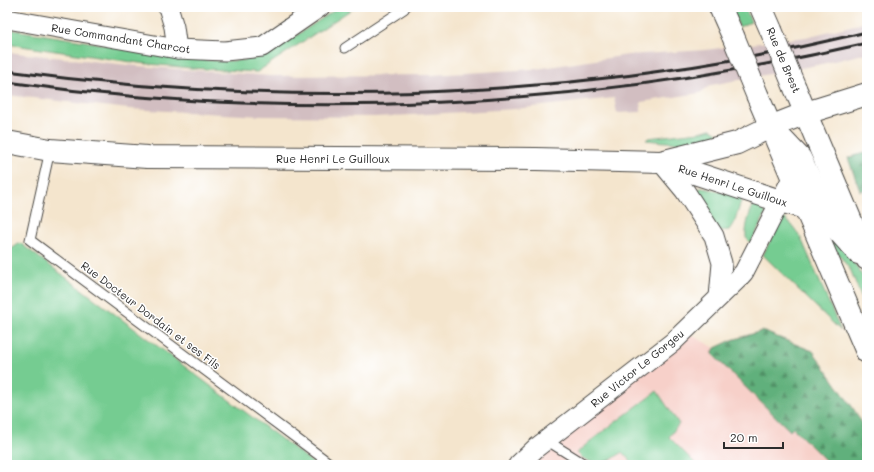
<svg xmlns="http://www.w3.org/2000/svg" width="874" height="472" font-family="Mali,sans-serif">
<defs>
<pattern id="forest-firs" width="22" height="20" patternUnits="userSpaceOnUse"><rect width="22" height="20" fill="#60b07b"/><path d="M5 1l3.5 6h-7zM16 11l3.5 6h-7z" fill="#4f8f65"/></pattern>
</defs>
<rect width="100%" height="100%" fill="#fff"/>
<filter id="ink" filterUnits="userSpaceOnUse"><feTurbulence type="fractalNoise" baseFrequency=".025" numOctaves="2"/><feDisplacementMap in="SourceGraphic" scale="8" xChannelSelector="R" yChannelSelector="G"/><feConvolveMatrix kernelMatrix="1 2 1 2 8 2 1 2 1" color-interpolation-filters="sRGB"/></filter>
<filter id="wash" filterUnits="userSpaceOnUse"><feTurbulence type="fractalNoise" baseFrequency=".012" numOctaves="4" result="noise"/><feDisplacementMap in="SourceGraphic" scale="16" xChannelSelector="R" yChannelSelector="G"/><feGaussianBlur stdDeviation="0.9" result="paint"/><feColorMatrix in="noise" values="0 0 0 0 0 0 0 0 0 0 0 0 0 0 0 0 0 1.4 0 .05"/><feComposite in="paint" operator="in"/></filter>
<g filter="url(#wash)">
<rect width="100%" height="100%" fill="#f4e5cd"/>
<polygon fill="#f7d0c9" points="684,331 715,348 732,340 762,331 813,351 853,408 867,431 867,465 519,465"/>
<polygon fill="#d2bec1" points="867,22 867,53 822,64 711,85 700,93 641,102 641,112 617,113 614,98 515,109 376,117 262,116 129,109 7,95 7,52 137,66 270,76 431,75 536,69 628,55 705,50 806,37"/>
<g fill="#75cc91" stroke="#507c5e">
<path d="M339 7H355L257 72 191 68 139 63 7 44V29C46 35 85 41 125 48 163 54 233 70 269 54Z"/>
<polygon points="731,7 745,7 751,22 739,27"/>
<path d="M711 129 719 134V137C693 145 672 143 646 140L648 138 699 132Z"/>
<polygon points="700,188 703,188 732,194 742,198 735,221 729,230 718,231 697,195 698,190"/>
<path d="M755 203 763 208 766 213 751 243 746 238C745 228 749 212 755 203Z"/>
<polygon points="820,210 867,283 867,312 851,271 830,243"/>
<polygon points="784,218 792,225 801,238 841,331 763,255 781,219"/>
<polygon points="20,243 316,465 7,465 7,252"/>
<path d="M657 391 679 424 669 437 697 465H632L633 464 622 452C609 464 591 468 577 453L589 442Z"/>
</g>
<g fill="url(#forest-firs)" stroke="#466e53">
<polygon points="867,152 867,189 860,191 848,158"/>
<polygon points="762,331 813,351 853,408 867,431 867,465 830,465 793,428 790,431 712,354 715,348 732,340"/>
</g>
</g>
<g filter="url(#ink)">
<g fill="none" stroke-linecap="round" stroke-linejoin="round">
<defs>
<g id="service">
<polyline points="345,48 404,9 403,7"/>
<polyline points="50,150 30,240 332,465"/>
<polyline points="546,440 586,465"/>
</g>
<g id="minor">
<polyline points="168,7 174,27 177,49"/>
<polyline points="7,19 177,49 225,51 262,47 320,7"/>
<polyline points="661,162 685,191 714,236 722,263 719,297"/>
<polyline points="518,465 536,448 673,342 737,280 744,272 792,178"/>
</g>
<g id="tertiary">
<polyline points="7,142 50,150 147,157 536,159 661,162 737,143 770,127 806,113 867,94"/>
<polyline points="661,162 780,201 805,208"/>
</g>
<g id="secondary">
<polyline points="720,7 733,36"/>
<polyline points="761,7 771,30"/>
<polyline points="795,88 867,259"/>
<polyline points="758,97 867,352"/>
<polyline points="781,138 800,158 832,224 858,253"/>
</g>
</defs>
<use href="#service" stroke="#494743" stroke-width="11"/>
<use href="#minor" stroke="#494743" stroke-width="21"/>
<use href="#tertiary" stroke="#494743" stroke-width="24"/>
<use href="#secondary" stroke="#494743" stroke-width="24"/>
<use href="#service" stroke="#fff" stroke-width="9"/>
<use href="#minor" stroke="#fff" stroke-width="19"/>
<use href="#tertiary" stroke="#fff" stroke-width="22"/>
<use href="#secondary" stroke="#fff" stroke-width="22"/>
<g stroke="#2b2b2b" stroke-width="3">
<path d="M7 71C257 105 508 101 756 56 794 49 830 40 867 32"/>
<path d="M7 82C294 123 585 108 867 43"/>
</g>
<defs>
<g id="secondary-bridge">
<polyline points="771,30 795,88"/>
<polyline points="733,36 758,97"/>
</g>
</defs>
<use href="#secondary-bridge" stroke="#494743" stroke-width="24" stroke-linecap="butt"/>
<use href="#secondary-bridge" stroke="#fff" stroke-width="22"/>
</g>
</g>
<g text-anchor="middle" dominant-baseline="central" stroke-width="3" stroke-linejoin="round" paint-order="stroke">
<g font-size="11" fill="#2b2b2b" stroke="#fff">
<text transform="translate(121 38) rotate(9)">Rue Commandant Charcot</text>
<text transform="translate(784 60) rotate(67)">Rue de Brest</text>
<text x="333" y="158">Rue Henri Le Guilloux</text>
<text transform="translate(733 185) rotate(18)">Rue Henri Le Guilloux</text>
<text transform="translate(151 315) rotate(37)">Rue Docteur Dordain et ses Fils</text>
<text transform="translate(637 368) rotate(-39)">Rue Victor Le Gorgeu</text>
</g>
</g>
<rect width="874" height="472" fill="none" stroke="#fff" stroke-width="24"/>
<path d="M724 442v6h59v-6" fill="none" stroke="#2b2b2b" stroke-width="2"/>
<text x="730" y="442" font-size="12" fill="#2b2b2b" stroke="#ffffff" stroke-width="3" paint-order="stroke">20 m</text>
</svg>
